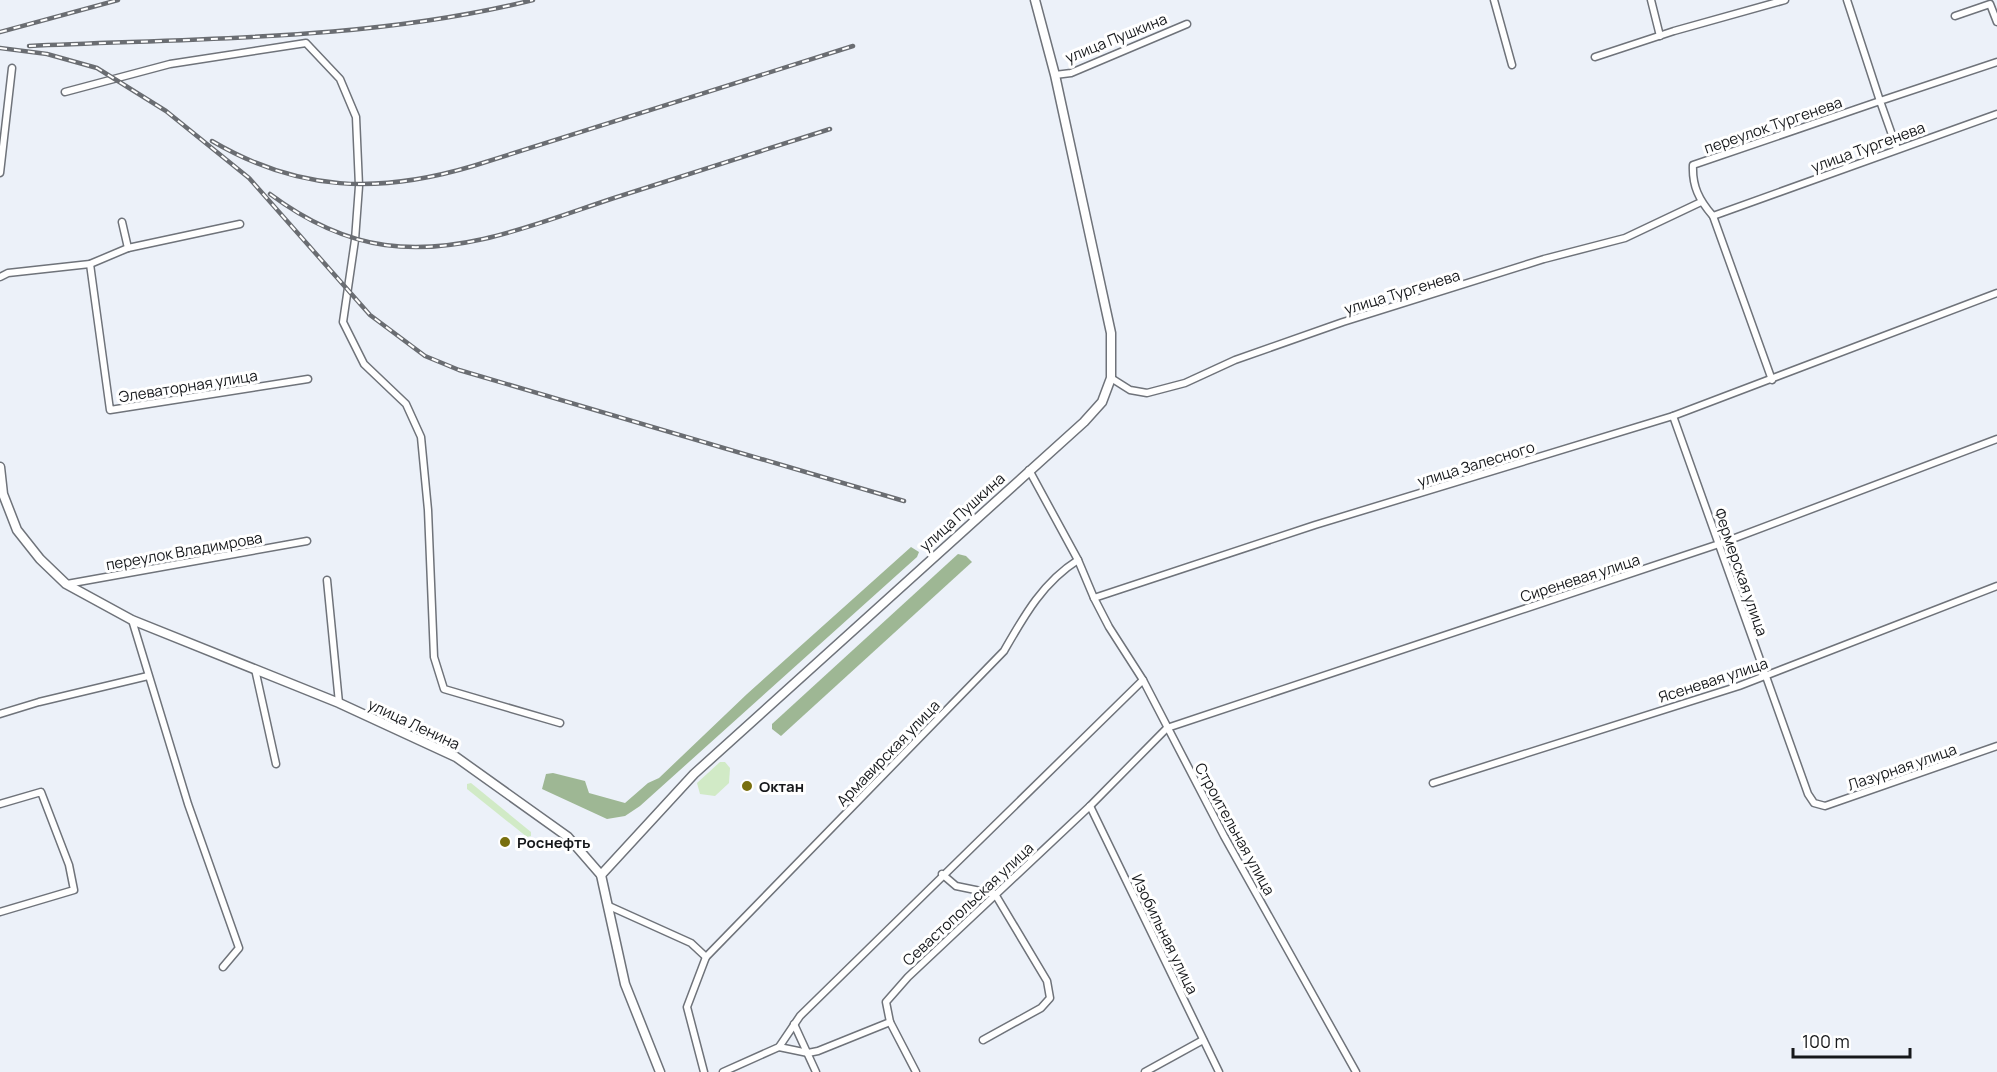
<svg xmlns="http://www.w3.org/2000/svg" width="1997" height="1072" font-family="Manrope,sans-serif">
<rect width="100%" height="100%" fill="#ecf1f9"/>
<g fill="#d1eac6">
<polygon points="720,762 725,762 730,768 729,783 715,796 700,794 697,783"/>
<polygon points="471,783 531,832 531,836 527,837 467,789 467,784"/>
</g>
<g fill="#9eb794">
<polygon points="911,547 919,552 917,557 640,806 625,816 607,819 542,789 546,774 553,773 585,781 589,793 625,803 648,783 659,778 747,694"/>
<polygon points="958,554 966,556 972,562 781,736 772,729 772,724"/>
</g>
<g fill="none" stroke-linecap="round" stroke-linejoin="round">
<defs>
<g id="street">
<polyline points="1494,0 1512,65"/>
<polyline points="1651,0 1660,36"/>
<polyline points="1955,16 1990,4 1997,22"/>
<polyline points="1595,57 1674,31 1785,0"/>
<polyline points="1055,75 1071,73 1187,24"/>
<polyline points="65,92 170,64 306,43 340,79 356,117 359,186 355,240 343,322 364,364 406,404 421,437 428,510 434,657 444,689 560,723"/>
<polyline points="1897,149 1880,101 1997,62"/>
<polyline points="0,173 12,68"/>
<polyline points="1713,216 1997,114"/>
<polyline points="128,248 240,224"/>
<polyline points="90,264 110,410 308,379"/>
<polyline points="0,277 8,273 90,264 128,248 122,222"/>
<polyline points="1111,378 1130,390 1147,393 1185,383 1235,360 1343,322 1544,259 1625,238 1701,202"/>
<path d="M1772 380 1713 216C1699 200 1692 186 1693 165L1880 101 1847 0"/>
<polyline points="1673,416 1808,794 1814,803 1825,806 1997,746"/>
<polyline points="1029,470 1078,560 1094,598 1315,525 1673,416 1997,293"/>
<polyline points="327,580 339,703"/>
<polyline points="67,584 307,541"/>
<polyline points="1094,598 1109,627 1143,680 1224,836 1356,1072"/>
<polyline points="132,620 188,804 239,948 223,967"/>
<polyline points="255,669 276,764"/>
<polyline points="0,714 39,702 148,676"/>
<polyline points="1433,783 1739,686 1997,586"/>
<polyline points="0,804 41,792 69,865 74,890 0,912"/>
<polyline points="1090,806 1219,1072"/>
<polyline points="942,874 956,886 995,894 1047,981 1050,998 1041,1008 983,1040"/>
<path d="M609 906 691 943 706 957 1004 651C1024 616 1043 582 1078 560"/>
<polyline points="890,1022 916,1072"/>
<polyline points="794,1024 816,1072"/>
<polyline points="779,1047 808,1053 818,1051 890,1022 886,1002 908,977 1090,806 1167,728 1719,544 1997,439"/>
<polyline points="704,1072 687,1007 706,957"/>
<polyline points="723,1072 779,1047 800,1016 1143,680"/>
<polyline points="1145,1072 1203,1040"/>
</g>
<g id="secondary">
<polyline points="0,467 3,494 17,530 40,559 66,584 132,620 339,703 456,757 568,837 601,875 625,984 660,1072"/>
<polyline points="601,875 694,774 1084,422 1102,402 1111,378 1111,333 1055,75 1035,0"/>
</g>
</defs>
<use href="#street" stroke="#6f737a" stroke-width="9"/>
<use href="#secondary" stroke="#6f737a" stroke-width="11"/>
<use href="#street" stroke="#fff" stroke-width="6"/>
<use href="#secondary" stroke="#fff" stroke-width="8"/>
<defs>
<g id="rail">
<polyline points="0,32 118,0"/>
<path d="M29 46C197 38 368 41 533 0"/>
<polyline points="0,48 47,54 97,68 166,111 249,178 370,315 425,356 459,370 904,501"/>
<path d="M212 141C299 192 379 194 473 166L853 46"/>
<path d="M270 194C305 220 342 239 385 245 463 256 541 222 614 198 686 175 758 152 830 129"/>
</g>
</defs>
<use href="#rail" stroke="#6a6d72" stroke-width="4.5"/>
<use href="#rail" stroke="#fff" stroke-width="2" stroke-dasharray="7" stroke-linecap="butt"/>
</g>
<g fill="#796f0e" stroke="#fff" stroke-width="2">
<circle cx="747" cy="786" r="6"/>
<circle cx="505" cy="842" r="6"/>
</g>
<g text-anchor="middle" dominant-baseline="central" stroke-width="6" stroke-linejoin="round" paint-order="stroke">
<g font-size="15" fill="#16181b" stroke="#fff">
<text transform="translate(1116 38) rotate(-22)">улица Пушкина</text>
<text transform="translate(1773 125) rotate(-19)">переулок Тургенева</text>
<text transform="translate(1868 147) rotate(-20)">улица Тургенева</text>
<text transform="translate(1402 292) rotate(-17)">улица Тургенева</text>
<text transform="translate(188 386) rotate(-9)">Элеваторная улица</text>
<text transform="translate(1476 464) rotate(-17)">улица Залесного</text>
<text transform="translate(962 512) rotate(-42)">улица Пушкина</text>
<text transform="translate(184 551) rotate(-10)">переулок Владимрова</text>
<text transform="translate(1741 572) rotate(71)">Фермерская улица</text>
<text transform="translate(1580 578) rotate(-18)">Сиреневая улица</text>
<text transform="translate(1713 680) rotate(-18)">Ясеневая улица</text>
<text transform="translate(414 724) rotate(25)">улица Ленина</text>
<text transform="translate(888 753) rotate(-46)">Армавирская улица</text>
<text transform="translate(1902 767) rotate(-19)">Лазурная улица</text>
<text transform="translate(1235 829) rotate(61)">Строительная улица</text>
<text transform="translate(968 904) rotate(-43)">Севастопольская улица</text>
<text transform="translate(1165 934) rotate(64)">Изобильная улица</text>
</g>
<g font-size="15" font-weight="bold" fill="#16181b" stroke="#fff" text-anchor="start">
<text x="759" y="786">Октан</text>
<text x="517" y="842">Роснефть</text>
</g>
</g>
<path d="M1793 1048v9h117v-9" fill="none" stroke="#16181b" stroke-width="3"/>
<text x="1802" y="1048" font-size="18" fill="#16181b" stroke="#ffffff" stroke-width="4.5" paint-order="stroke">100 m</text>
</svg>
